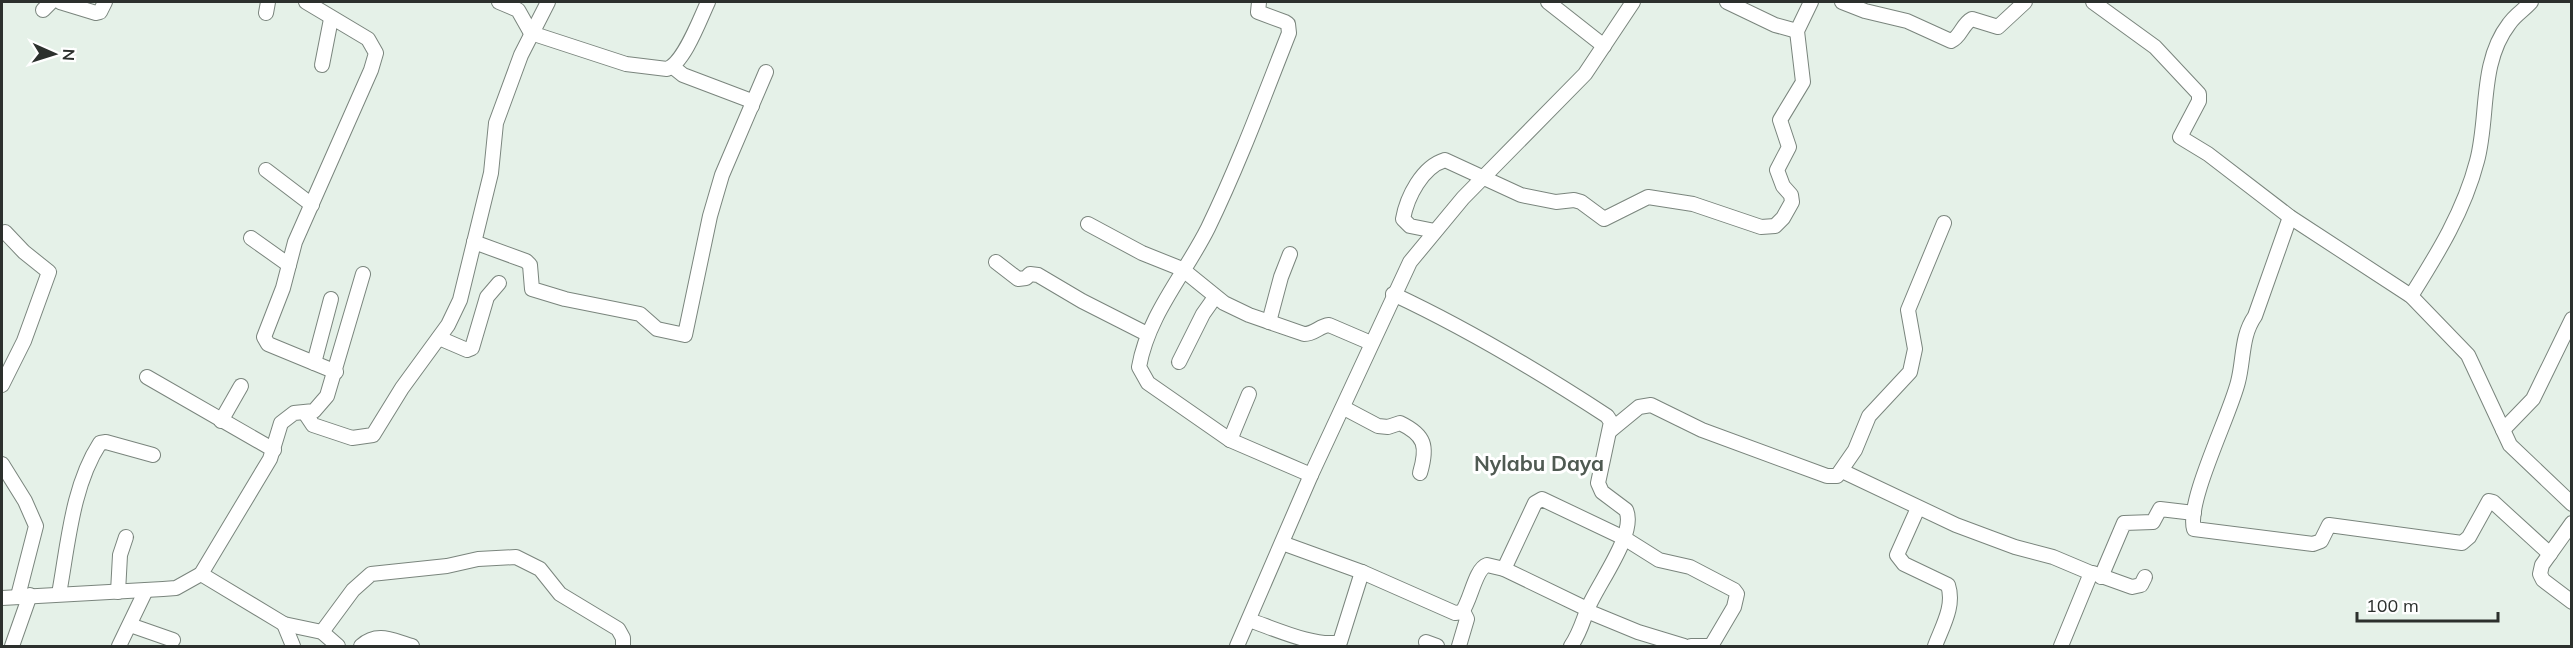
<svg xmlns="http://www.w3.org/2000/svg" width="2573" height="648" font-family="Mulish,sans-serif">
<rect width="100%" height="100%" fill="#e5f1e8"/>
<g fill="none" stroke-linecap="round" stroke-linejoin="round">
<defs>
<g id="minor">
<polyline points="60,2 96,13 100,12 105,2"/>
<polyline points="306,2 368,39 376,53 371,70 295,242 283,288 264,337 268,344 336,372"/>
<path d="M499 2 518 10 531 33 626 64 667 69C684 63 700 19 708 2"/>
<path d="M1259 2 1258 12 1285 22 1288 24 1289 33C1263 99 1239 164 1208 228 1185 274 1148 315 1139 367L1148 383 1230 440 1311 475"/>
<polyline points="1548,2 1604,46"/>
<polyline points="1727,2 1775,25 1797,31"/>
<path d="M1842 2 1865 11 1907 21 1951 41C1961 37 1962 24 1972 19L1998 27 2025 2"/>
<polyline points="2093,2 2155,47 2199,94 2199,101 2180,137 2208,154 2290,217 2411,296 2468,355 2510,445 2572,504"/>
<polyline points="43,10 51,2"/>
<polyline points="266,13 268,2"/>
<polyline points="322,65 331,19"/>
<polyline points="673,67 683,75 749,100 752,106"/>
<polyline points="266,170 312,205"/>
<path d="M2290 217 2255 316C2241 336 2244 359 2238 382 2230 415 2186 502 2194 529L2313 544 2321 541 2329 525 2462 543 2469 537 2489 501 2493 502 2550 554"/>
<path d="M1088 224 1142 253 1182 269 1224 303 1249 315 1304 334C1315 334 1319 326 1329 325L1371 343"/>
<path d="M1435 231 1410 226 1403 219C1407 197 1422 167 1445 160L1521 195 1556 202 1574 200 1581 202 1604 219 1648 197 1693 204 1761 227 1775 226 1783 218 1792 202 1791 195 1783 186 1777 170 1789 147 1780 120 1803 82 1797 31 1811 2"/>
<polyline points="251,238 289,265"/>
<polyline points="474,242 526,261 530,265 532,289 565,299 640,314 657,329 685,335 710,216 722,175 766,72"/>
<polyline points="996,262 1018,279 1026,278 1030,274 1038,275 1082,301 1147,334"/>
<path d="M1393 294C1468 329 1538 371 1607 416L1611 422 1598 483 1602 492 1626 510C1637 533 1597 585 1588 608 1582 623 1580 633 1571 646"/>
<path d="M2411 296C2438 253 2464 211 2477 161 2489 117 2479 63 2509 24 2515 15 2524 10 2531 2"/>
<polyline points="1269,322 1281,277 1290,254"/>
<polyline points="439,338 467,350 472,348 487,297 499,283"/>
<polyline points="1179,362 1203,314 1215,297"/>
<polyline points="314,363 331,299"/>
<polyline points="147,377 274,450"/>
<polyline points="2,385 24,341 49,272 24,252 5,232"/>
<path d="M1344 408 1378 426 1388 427 1400 423C1425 435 1428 446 1420 473"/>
<polyline points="305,413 313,425 352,438 373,435 402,388 448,325 460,300 491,173 496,123 521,55 548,2"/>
<polyline points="221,421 241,386"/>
<polyline points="1611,430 1639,407 1651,405 1702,430 1827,476 1837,476 1855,450 1869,416 1910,372 1915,349 1908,310 1944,223"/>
<polyline points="2503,430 2533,399 2572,319"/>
<polyline points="1230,440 1249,394"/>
<polyline points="2,464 25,501 36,526 18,596"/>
<polyline points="1842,471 1956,525 2015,547 2053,557 2091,573 2061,646"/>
<path d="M1918 508 1897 555 1904 564 1948 585C1955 606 1942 627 1935 646"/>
<polyline points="2572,523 2542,565 2540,574 2543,580 2572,602"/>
<path d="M1282 543 1362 572 1455 613 1462 612C1471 600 1475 569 1487 565L1504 569 1587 609"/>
<polyline points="1504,569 1535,503 1542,499 1624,538 1659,560 1690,567 1734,590 1737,594 1734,607 1711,646"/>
<polyline points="2093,573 2132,587 2141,585 2145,577"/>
<polyline points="201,574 284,624 322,632 338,646"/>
<polyline points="2101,577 2124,523 2153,522 2160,509 2194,513"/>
<polyline points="118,592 120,555 126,537"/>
<path d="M59 594C68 545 72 486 100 443L106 442 153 455"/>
<polyline points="2,598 163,589 176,588 201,574 270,459 281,423 294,413 314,411 327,396 363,274"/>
<polyline points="1587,611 1638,632 1684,646"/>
<path d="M1249 620C1273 628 1316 648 1340 642L1362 572"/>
<polyline points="284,624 293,646"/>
<polyline points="130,625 173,640"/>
<polyline points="322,632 353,590 371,574 447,566 478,559 516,557 540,569 560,594 618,629 623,638 623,646"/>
<polyline points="1426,642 1437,646"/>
<polyline points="12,646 30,595"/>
<polyline points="119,646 146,590"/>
<path d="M361 646C378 631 393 641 412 646"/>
<polyline points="1237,646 1311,475 1410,262 1463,198 1585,74 1633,2"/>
<polyline points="1459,646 1467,619 1463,611"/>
<polyline points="1691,646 1712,646"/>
</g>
</defs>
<use href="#minor" stroke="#7a857d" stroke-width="16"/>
<use href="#minor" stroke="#fff" stroke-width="14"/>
</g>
<g text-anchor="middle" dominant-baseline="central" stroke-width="6" stroke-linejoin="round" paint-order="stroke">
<g font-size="21" font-weight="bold" fill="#4f5a52" stroke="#fff">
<text x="1539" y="463">Nylabu Daya</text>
</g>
</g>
<rect width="2573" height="648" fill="none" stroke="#2c302d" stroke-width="6"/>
<g transform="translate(54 54) rotate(93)" stroke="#ffffff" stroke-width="4.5" paint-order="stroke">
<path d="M0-4.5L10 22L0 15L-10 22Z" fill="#2c302d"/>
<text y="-9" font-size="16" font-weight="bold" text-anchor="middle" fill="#2c302d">N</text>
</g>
<path d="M2357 612v9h141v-9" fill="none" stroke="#2c302d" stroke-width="3"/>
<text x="2366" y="612" font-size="18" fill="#2c302d" stroke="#ffffff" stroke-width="4.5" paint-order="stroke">100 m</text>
</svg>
